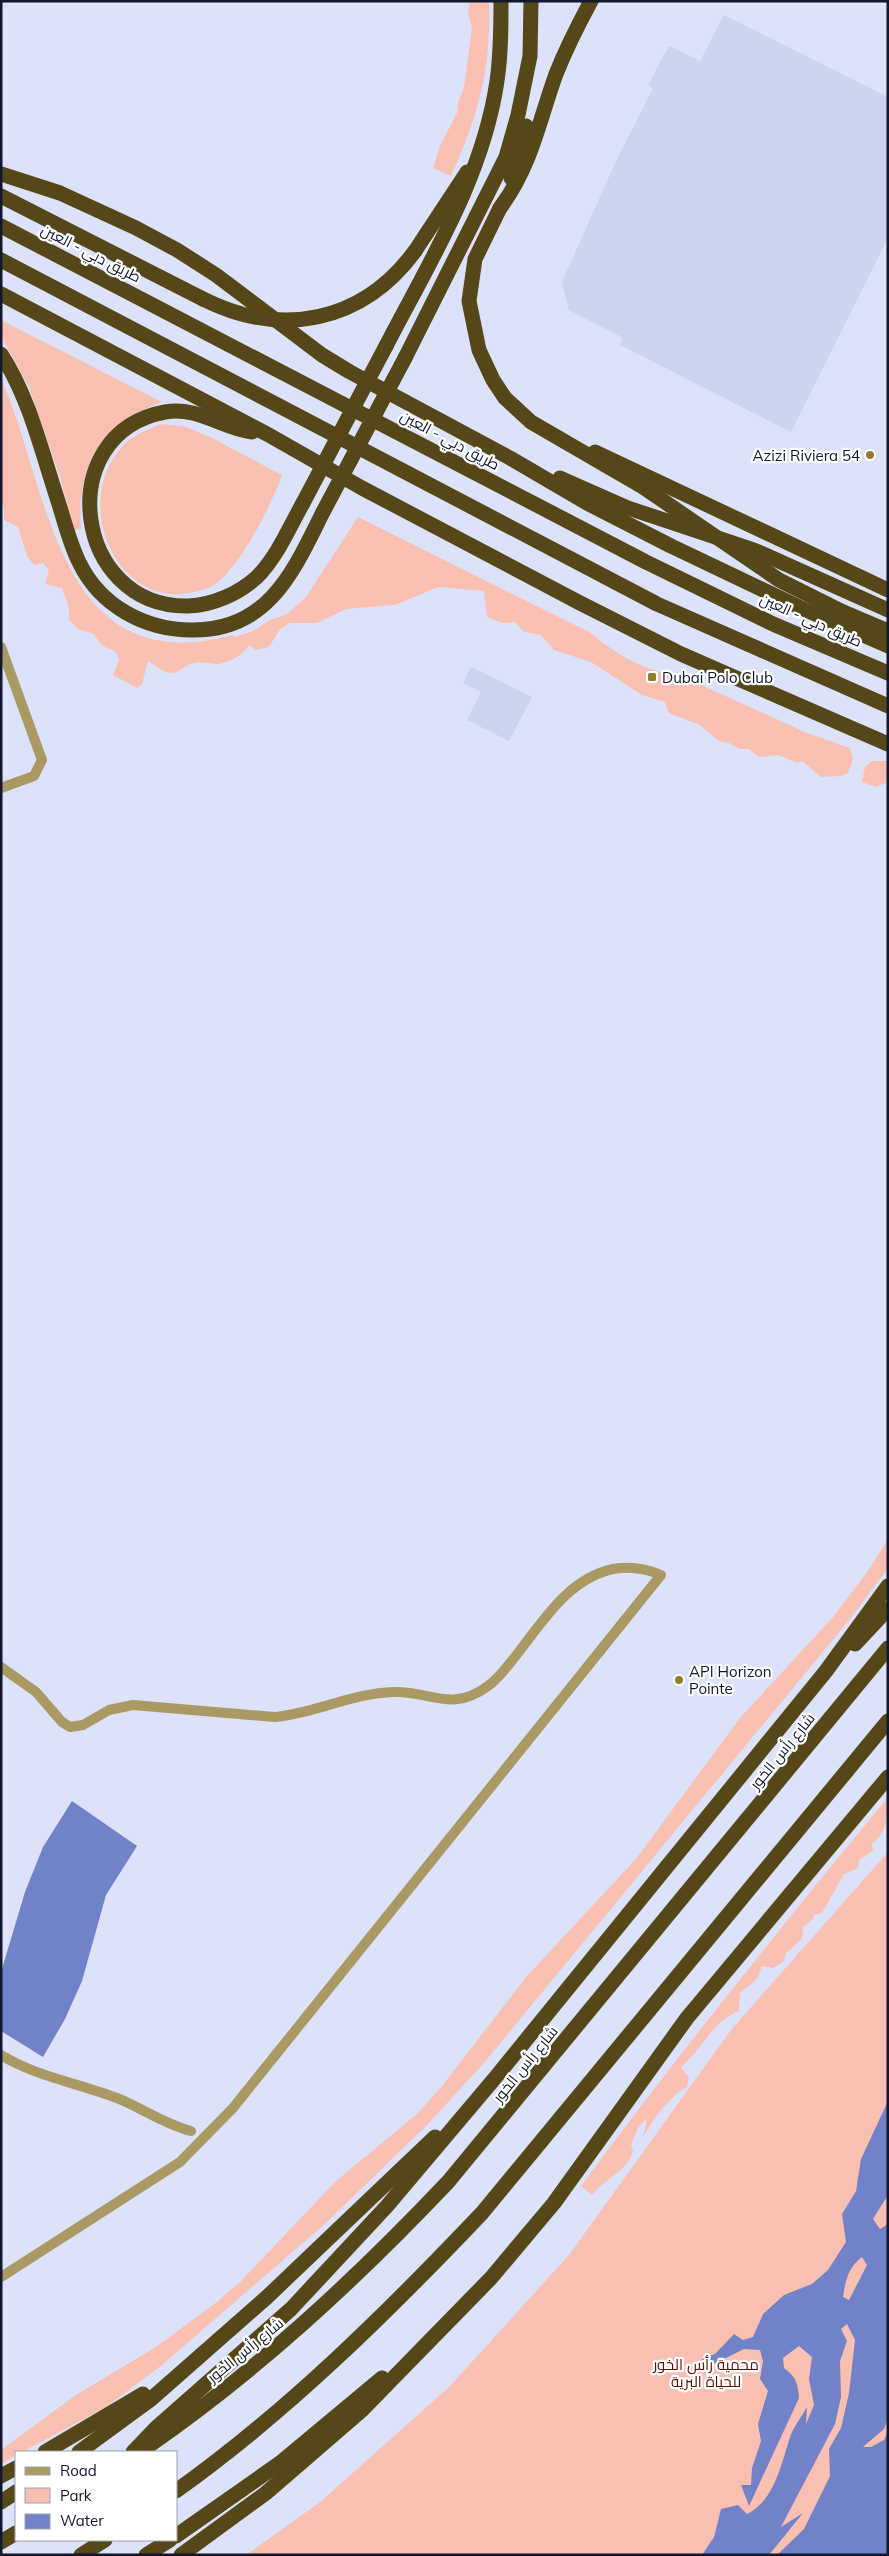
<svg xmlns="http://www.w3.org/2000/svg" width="889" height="2556" font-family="Mulish,Cairo,sans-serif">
<rect width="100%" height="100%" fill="#dbe2fa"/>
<g fill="#cbd3ed">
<polygon points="724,15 888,97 888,238 791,432 620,345 623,338 569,310 562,282 617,159 653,88 648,85 669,46 700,61"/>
<polygon points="471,667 532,697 509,741 467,720 481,692 463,683"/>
</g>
<g fill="#f9c0b2">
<path d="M470 1H489C491 71 479 113 451 176L433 168 440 146 457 113 458 103 464 88 472 27 468 14Z"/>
<path d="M1 320 162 402C102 423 76 466 81 529L74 530 61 480 29 387 1 336Z"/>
<path d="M1 378C50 489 56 683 233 635L235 637 253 631 270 620 287 614 306 597 358 517 591 633C614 653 648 674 679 675L807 733 850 748 853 759 848 773 840 776 821 777 802 761 798 763 778 755 759 757 749 749H740L729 743 719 741 700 725 669 713 665 702 642 695 591 662 554 650 541 635 524 632 515 622 502 623 487 617 484 591 438 587 395 605 346 609 317 623H290L280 629 269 647 256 650 249 645C244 655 227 664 216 664 208 663 200 661 193 663 186 665 178 673 172 673 163 673 156 665 148 661L142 684 137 688 113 675 119 660 116 652 101 645 94 634 78 629 69 620V608L62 588 45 584 49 570 43 563 34 565 27 556 18 527 4 520V507L1 501Z"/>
<path d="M160 424 184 426 212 438 282 475C273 502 238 572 212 586 207 589 200 590 194 592 115 611 70 499 124 445 134 435 147 430 160 424Z"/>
<polygon points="872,761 888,761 888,782 876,787 862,782 865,767"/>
<polygon points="888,1539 888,1568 850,1619 483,2064 428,2124 327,2222 162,2365 106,2407 22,2452 16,2452 16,2455 1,2464 1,2450 76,2395 156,2347 218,2301 241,2281 336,2181 417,2114 442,2086 527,1976 636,1859 740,1718 833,1617 868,1571"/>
<path d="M888 1797C888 1817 888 1831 871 1845L874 1850 859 1860 858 1868 844 1874 822 1913 814 1915 813 1919 803 1927 802 1939 786 1953 784 1961 773 1968 762 1966 757 1979 740 1993 739 2011C712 2021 702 2050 681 2067L689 2078 687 2087C668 2097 654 2119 643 2137L647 2119 639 2126 631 2144 633 2151C627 2172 605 2178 592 2195L581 2186C679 2053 783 1925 888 1797Z"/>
<polygon points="888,1852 888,2555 246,2555 319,2503 449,2387 569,2255 731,2030"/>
</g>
<g fill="#7282c9" fill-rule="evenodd">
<polygon points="72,1801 137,1846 106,1895 82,1981 65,2019 43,2057 1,2031 1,1972 25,1892 43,1847"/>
<path d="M888 2101V2195L873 2219 880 2229 888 2224V2419L884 2429 863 2447H871L884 2440 888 2431V2555H777L804 2529 830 2476 829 2449 841 2428 849 2393 855 2340 847 2324 841 2329 847 2341 840 2361 841 2397 835 2424 781 2527 803 2513 769 2555H702L714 2537 721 2509 738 2505 747 2514C775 2501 782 2461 791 2434 795 2425 802 2416 807 2407L806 2424 814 2405 809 2379 812 2357 799 2346 783 2358 784 2368C796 2377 798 2383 799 2398L749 2506 741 2485H751L752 2468 761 2441 758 2424 768 2391 760 2379 763 2361 760 2350 744 2349 694 2374 703 2358 715 2354 734 2334 743 2340 753 2337 763 2314 784 2295 812 2284 828 2270 846 2242 842 2214 856 2191 861 2159ZM862 2257 867 2265 849 2300 843 2297C845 2281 849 2266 862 2257Z"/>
</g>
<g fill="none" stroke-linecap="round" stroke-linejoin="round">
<g stroke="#aa9962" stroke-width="10">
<polyline points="1,647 42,760 34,776 1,788"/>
<path d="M1 1667 36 1692 62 1722 70 1727 83 1725 109 1710 133 1705 275 1717C316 1713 352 1693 394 1692 432 1691 451 1713 488 1686 498 1679 506 1668 514 1658 542 1623 567 1579 613 1569 630 1566 645 1568 661 1575L233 2108 180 2162 1 2277"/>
<path d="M1 2055C37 2077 78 2083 117 2098 142 2108 164 2124 191 2131"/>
</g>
<g stroke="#554717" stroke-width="15">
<polyline points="1,174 60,193 136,228 177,250 216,275 322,355 350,372 510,458 587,503 671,546 799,607 888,646"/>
<polyline points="511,178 526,126"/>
<polyline points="1,196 203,299"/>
<path d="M500 208C531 167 539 121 556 74 566 49 578 25 591 1"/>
<polyline points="1,226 646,562 773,624 888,673"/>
<polyline points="415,251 467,172"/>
<polyline points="1,260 657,604 888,706"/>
<polyline points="1,294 267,434 362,488 580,603 681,654 888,744"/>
<path d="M386 346C430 261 483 177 497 81 501 54 501 28 501 1"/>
<path d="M1 354C29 397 41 449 57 498 64 519 69 542 79 562 100 606 145 630 192 630 269 631 294 570 323 512"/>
<polyline points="405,358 506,157 518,115 530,56 531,1"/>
<path d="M252 432C221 428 198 406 165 412 51 433 73 608 188 606 213 605 238 594 257 577 277 557 289 528 303 503"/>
<polyline points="595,452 888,590"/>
<polyline points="560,478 628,508 754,550 888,610"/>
<polyline points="843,612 888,631"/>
<polyline points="855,1644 888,1609"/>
<path d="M147 2447C258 2370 355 2280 448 2182L888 1648"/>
<polyline points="45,2452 143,2394"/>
<polyline points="79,2452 150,2400 266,2298 435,2137"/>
<polyline points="133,2452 156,2428 291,2309 387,2206 495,2078 826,1671 888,1586"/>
<polyline points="1,2476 16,2468"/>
<path d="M176 2491C287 2412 389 2311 482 2213L888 1721"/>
<polyline points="1,2502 16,2492"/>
<polyline points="176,2536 280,2463 382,2378"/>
<polyline points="1,2542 16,2533"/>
<polyline points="81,2555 105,2540"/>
<polyline points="146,2555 170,2540"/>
<polyline points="181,2555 266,2493 362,2410 491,2278 554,2203 687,2018 888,1777"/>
</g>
<g stroke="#554717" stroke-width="15">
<polyline points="500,208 475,259 469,301 479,350 493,380 505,398 531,422 643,487 779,580 843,612"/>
<path d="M203 299C281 338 362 323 415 251"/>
<polyline points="303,503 386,346"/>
<polyline points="323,512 405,358"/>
</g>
</g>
<g fill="#957d24" stroke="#fff" stroke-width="2">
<circle cx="870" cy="455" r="5"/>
<rect x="647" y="672" width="10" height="10" rx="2.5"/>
<circle cx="679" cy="1680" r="5"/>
</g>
<g text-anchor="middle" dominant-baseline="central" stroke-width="4.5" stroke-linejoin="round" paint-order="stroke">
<g font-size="15" fill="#12172c" stroke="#fff">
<text transform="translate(91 253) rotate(27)">طريق دبي - العين</text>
<text transform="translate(450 440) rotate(28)">طريق دبي - العين</text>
<text transform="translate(811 620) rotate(24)">طريق دبي - العين</text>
<text transform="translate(782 1751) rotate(-51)">شارع رأس الخور</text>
<text transform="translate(525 2064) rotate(-51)">شارع رأس الخور</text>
<text transform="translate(245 2350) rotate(-39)">شارع رأس الخور</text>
</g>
<g font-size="15" fill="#12172c" stroke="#fff" text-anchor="start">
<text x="860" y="455" text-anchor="end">Azizi Riviera 54</text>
<text x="662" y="677">Dubai Polo Club</text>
<text x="689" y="1671">API Horizon<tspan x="689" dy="17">Pointe</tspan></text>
</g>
<g font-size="15" fill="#5b0e01" stroke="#fff">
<text x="706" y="2364">محمية رأس الخور<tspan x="706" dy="17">للحياة البرية</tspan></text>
</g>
</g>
<rect width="889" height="2556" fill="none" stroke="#12172c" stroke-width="5"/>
<rect x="15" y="2451" width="162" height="90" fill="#ffffff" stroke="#a0a2ab"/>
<rect x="25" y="2467" width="25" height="8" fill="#aa9962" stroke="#a0a2ab"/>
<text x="60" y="2476" font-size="15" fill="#12172c">Road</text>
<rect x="25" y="2488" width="25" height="15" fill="#f9c0b2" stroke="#a0a2ab"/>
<text x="60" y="2501" font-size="15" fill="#12172c">Park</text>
<rect x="25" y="2514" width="25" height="15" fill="#7282c9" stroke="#a0a2ab"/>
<text x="60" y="2526" font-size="15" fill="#12172c">Water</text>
</svg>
